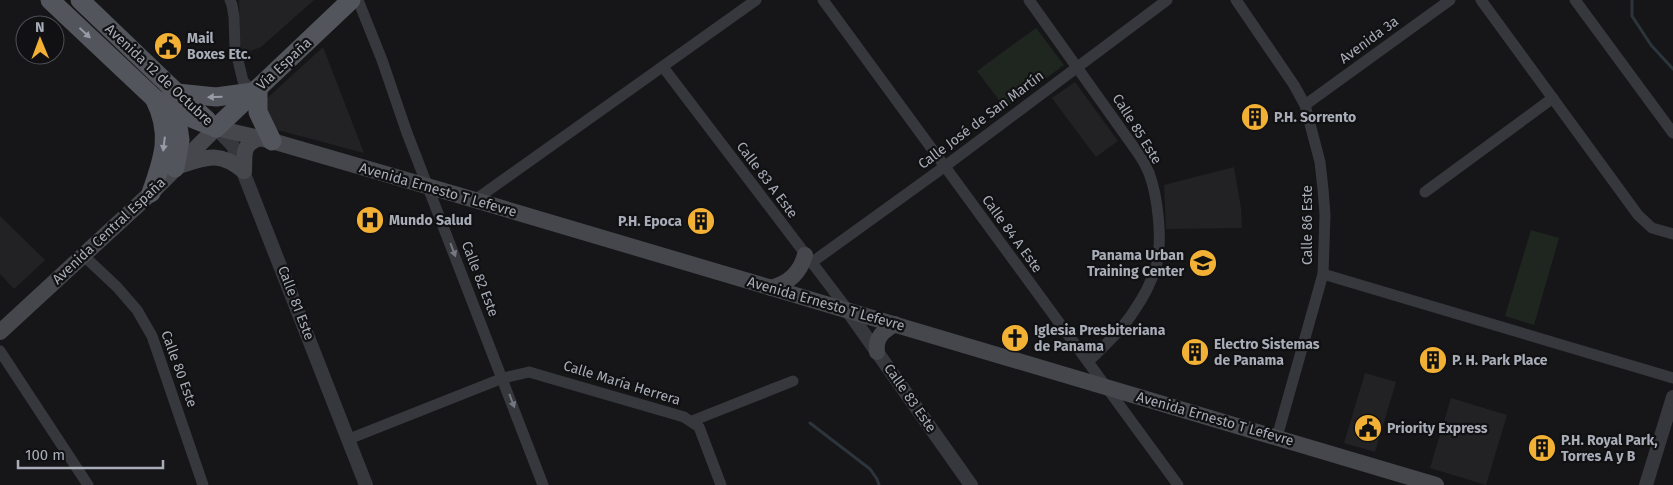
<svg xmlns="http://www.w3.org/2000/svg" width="1673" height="485" font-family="'Fira Sans',sans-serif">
<rect width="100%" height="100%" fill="#161618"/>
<g fill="#222225">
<polygon points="239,0 314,0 261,47 243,54 240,43"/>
<polygon points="323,47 364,153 270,128 261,104"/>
<polygon points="1075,82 1118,141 1096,157 1052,98"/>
<polygon points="1234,167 1241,208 1242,228 1166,229 1164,185"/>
<polygon points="0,216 45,260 14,289 0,274"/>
<polygon points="1365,373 1396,382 1375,452 1344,443"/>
<polygon points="1451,398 1507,415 1486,485 1430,468"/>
</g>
<g fill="#1e261f">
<polygon points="1036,28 1064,65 1005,108 977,71"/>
<polygon points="1531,230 1559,238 1534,325 1505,316"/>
</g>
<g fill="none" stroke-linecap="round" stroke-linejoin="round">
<g stroke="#2c353c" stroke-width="3">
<polyline points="1632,0 1632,16 1651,45 1673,69"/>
<polyline points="810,423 870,469 877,479 879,485"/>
</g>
<g stroke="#37383d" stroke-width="11">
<polyline points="230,0 232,5 234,17 235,48 243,81 253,92"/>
<polyline points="358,0 382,60 407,133 543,485"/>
<polyline points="823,0 1178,485"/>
<path d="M1029 0 1138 153C1142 159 1146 166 1149 173 1158 197 1163 242 1156 267 1151 283 1143 298 1134 311 1122 330 1104 346 1088 362"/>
<polyline points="1236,0 1294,85 1305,105 1320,162 1323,189 1325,215 1323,274 1277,437"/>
<polyline points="1481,0 1638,215 1652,228 1673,234"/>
<polyline points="1575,0 1673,133"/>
<polyline points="663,67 848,310"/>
<polyline points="1305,105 1450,0"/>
<polyline points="1425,192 1553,98"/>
<polyline points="475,200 756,0"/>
<polyline points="83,255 117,287 137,310 152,336 203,485"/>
<polyline points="811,263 944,167 1167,0"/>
<polyline points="1323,274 1673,378"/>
<polyline points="0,351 88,485"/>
<polyline points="692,421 793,381"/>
<polyline points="349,439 503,378 529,372 684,417 699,427 721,485"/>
</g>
<g stroke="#37383d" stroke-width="14">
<polyline points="216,128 233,146 366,485"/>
<polyline points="848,311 971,485"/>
<polyline points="1646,485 1673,397"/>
</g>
<g stroke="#45474d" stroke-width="16">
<path d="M182 165C208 156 221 152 244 171"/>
<path d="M244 171C245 154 241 145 260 138"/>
<path d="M771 288C789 283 800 273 805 255"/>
<polyline points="0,332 151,193 216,128 272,141 475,200 1436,485"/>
<path d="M877 352C875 336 884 331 895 324"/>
</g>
<g stroke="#53555c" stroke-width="19">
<polyline points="50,0 154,98 176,112 216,128"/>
<polyline points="80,0 177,93 207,120"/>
<polyline points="258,88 258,112 272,141"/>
<polyline points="177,93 216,97 253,92"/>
<polyline points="216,128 351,0"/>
<polyline points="175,168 180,140 176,112"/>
<path d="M151 193C164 157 172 133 154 98"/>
</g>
</g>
<defs><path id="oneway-solid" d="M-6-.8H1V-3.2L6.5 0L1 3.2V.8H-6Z" transform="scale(1.25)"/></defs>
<g fill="#979ba6">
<use href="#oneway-solid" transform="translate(85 33) rotate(43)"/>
<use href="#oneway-solid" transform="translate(215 97) rotate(179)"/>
<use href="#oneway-solid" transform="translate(164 144) rotate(97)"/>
</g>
<g fill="#757881">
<use href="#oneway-solid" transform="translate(453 250) rotate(69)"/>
<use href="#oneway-solid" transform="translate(512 401) rotate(69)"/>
</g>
<defs>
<symbol id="civic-disc" viewBox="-11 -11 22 22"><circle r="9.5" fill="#f2b134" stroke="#111113"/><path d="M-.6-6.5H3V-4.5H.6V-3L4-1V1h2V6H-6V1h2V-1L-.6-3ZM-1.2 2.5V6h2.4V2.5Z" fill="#111"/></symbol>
<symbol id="building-disc" viewBox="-11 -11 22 22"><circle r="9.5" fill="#f2b134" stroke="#111113"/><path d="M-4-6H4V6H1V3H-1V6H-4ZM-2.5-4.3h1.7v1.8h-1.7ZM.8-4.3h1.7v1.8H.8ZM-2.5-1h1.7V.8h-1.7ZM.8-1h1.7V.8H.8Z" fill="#111"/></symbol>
<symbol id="hospital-disc" viewBox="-11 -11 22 22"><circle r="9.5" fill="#f2b134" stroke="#111113"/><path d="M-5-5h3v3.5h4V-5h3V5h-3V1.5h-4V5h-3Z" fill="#111"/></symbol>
<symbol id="school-disc" viewBox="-11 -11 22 22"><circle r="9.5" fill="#f2b134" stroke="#111113"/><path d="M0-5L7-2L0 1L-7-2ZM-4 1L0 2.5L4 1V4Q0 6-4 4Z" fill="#111"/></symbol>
<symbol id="church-disc" viewBox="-11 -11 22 22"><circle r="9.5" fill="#f2b134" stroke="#111113"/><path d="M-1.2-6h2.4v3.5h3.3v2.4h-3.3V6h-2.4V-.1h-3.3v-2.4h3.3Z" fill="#111"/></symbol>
</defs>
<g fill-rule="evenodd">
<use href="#civic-disc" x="152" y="30" width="32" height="32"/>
<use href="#building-disc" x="1239" y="101" width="32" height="32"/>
<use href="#hospital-disc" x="354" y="204" width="32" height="32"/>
<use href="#building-disc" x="685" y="205" width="32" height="32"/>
<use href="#school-disc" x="1187" y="247" width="32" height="32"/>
<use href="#church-disc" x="999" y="322" width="32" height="32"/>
<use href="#building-disc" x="1179" y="336" width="32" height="32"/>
<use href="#building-disc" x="1417" y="344" width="32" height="32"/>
<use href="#civic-disc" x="1352" y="412" width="32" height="32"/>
<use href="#building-disc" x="1526" y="432" width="32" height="32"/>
</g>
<g text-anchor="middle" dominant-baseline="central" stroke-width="4.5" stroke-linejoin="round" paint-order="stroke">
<g font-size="14" font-weight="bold" fill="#a8adb8" stroke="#111113" text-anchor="start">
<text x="187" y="38">Mail<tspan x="187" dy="16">Boxes Etc.</tspan></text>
<text x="1274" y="117">P.H. Sorrento</text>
<text x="389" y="220">Mundo Salud</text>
<text x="682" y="221" text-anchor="end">P.H. Epoca</text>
<text x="1184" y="255" text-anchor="end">Panama Urban<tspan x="1184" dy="16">Training Center</tspan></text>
<text x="1034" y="330">Iglesia Presbiteriana<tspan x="1034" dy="16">de Panama</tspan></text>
<text x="1214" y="344">Electro Sistemas<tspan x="1214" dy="16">de Panama</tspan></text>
<text x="1452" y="360">P. H. Park Place</text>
<text x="1387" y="428">Priority Express</text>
<text x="1561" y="440">P.H. Royal Park,<tspan x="1561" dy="16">Torres A y B</tspan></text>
</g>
<g font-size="14" fill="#a8adb8" stroke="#111113">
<text transform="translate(1369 40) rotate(-36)">Avenida 3a</text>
<text transform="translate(284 64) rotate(-43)">Vía España</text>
<text transform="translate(159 75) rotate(43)">Avenida 12 de Octubre</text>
<text transform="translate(981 120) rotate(-37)">Calle José de San Martín</text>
<text transform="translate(1137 129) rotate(58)">Calle 85 Este</text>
<text transform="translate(767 180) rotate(53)">Calle 83 A Este</text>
<text transform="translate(438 190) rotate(16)">Avenida Ernesto T Lefevre</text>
<text transform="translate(1307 225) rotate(-90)">Calle 86 Este</text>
<text transform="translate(109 231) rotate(-43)">Avenida Central España</text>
<text transform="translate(1012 234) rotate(54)">Calle 84 A Este</text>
<text transform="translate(480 279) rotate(69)">Calle 82 Este</text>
<text transform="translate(296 303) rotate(69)">Calle 81 Este</text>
<text transform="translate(826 304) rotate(16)">Avenida Ernesto T Lefevre</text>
<text transform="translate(179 369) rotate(70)">Calle 80 Este</text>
<text transform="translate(622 383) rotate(17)">Calle María Herrera</text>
<text transform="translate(910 398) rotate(55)">Calle 83 Este</text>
<text transform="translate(1215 419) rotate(16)">Avenida Ernesto T Lefevre</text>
</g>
</g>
<g transform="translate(40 40) rotate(359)"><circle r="24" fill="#111113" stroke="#4d4f55"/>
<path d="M0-4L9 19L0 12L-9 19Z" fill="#f2b134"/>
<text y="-8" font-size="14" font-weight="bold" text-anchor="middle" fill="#a8adb8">N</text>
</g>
<path d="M18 460v8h145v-8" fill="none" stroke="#a8adb8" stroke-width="2.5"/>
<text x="25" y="460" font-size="15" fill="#a8adb8" stroke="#111113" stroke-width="4" paint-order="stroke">100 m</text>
</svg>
